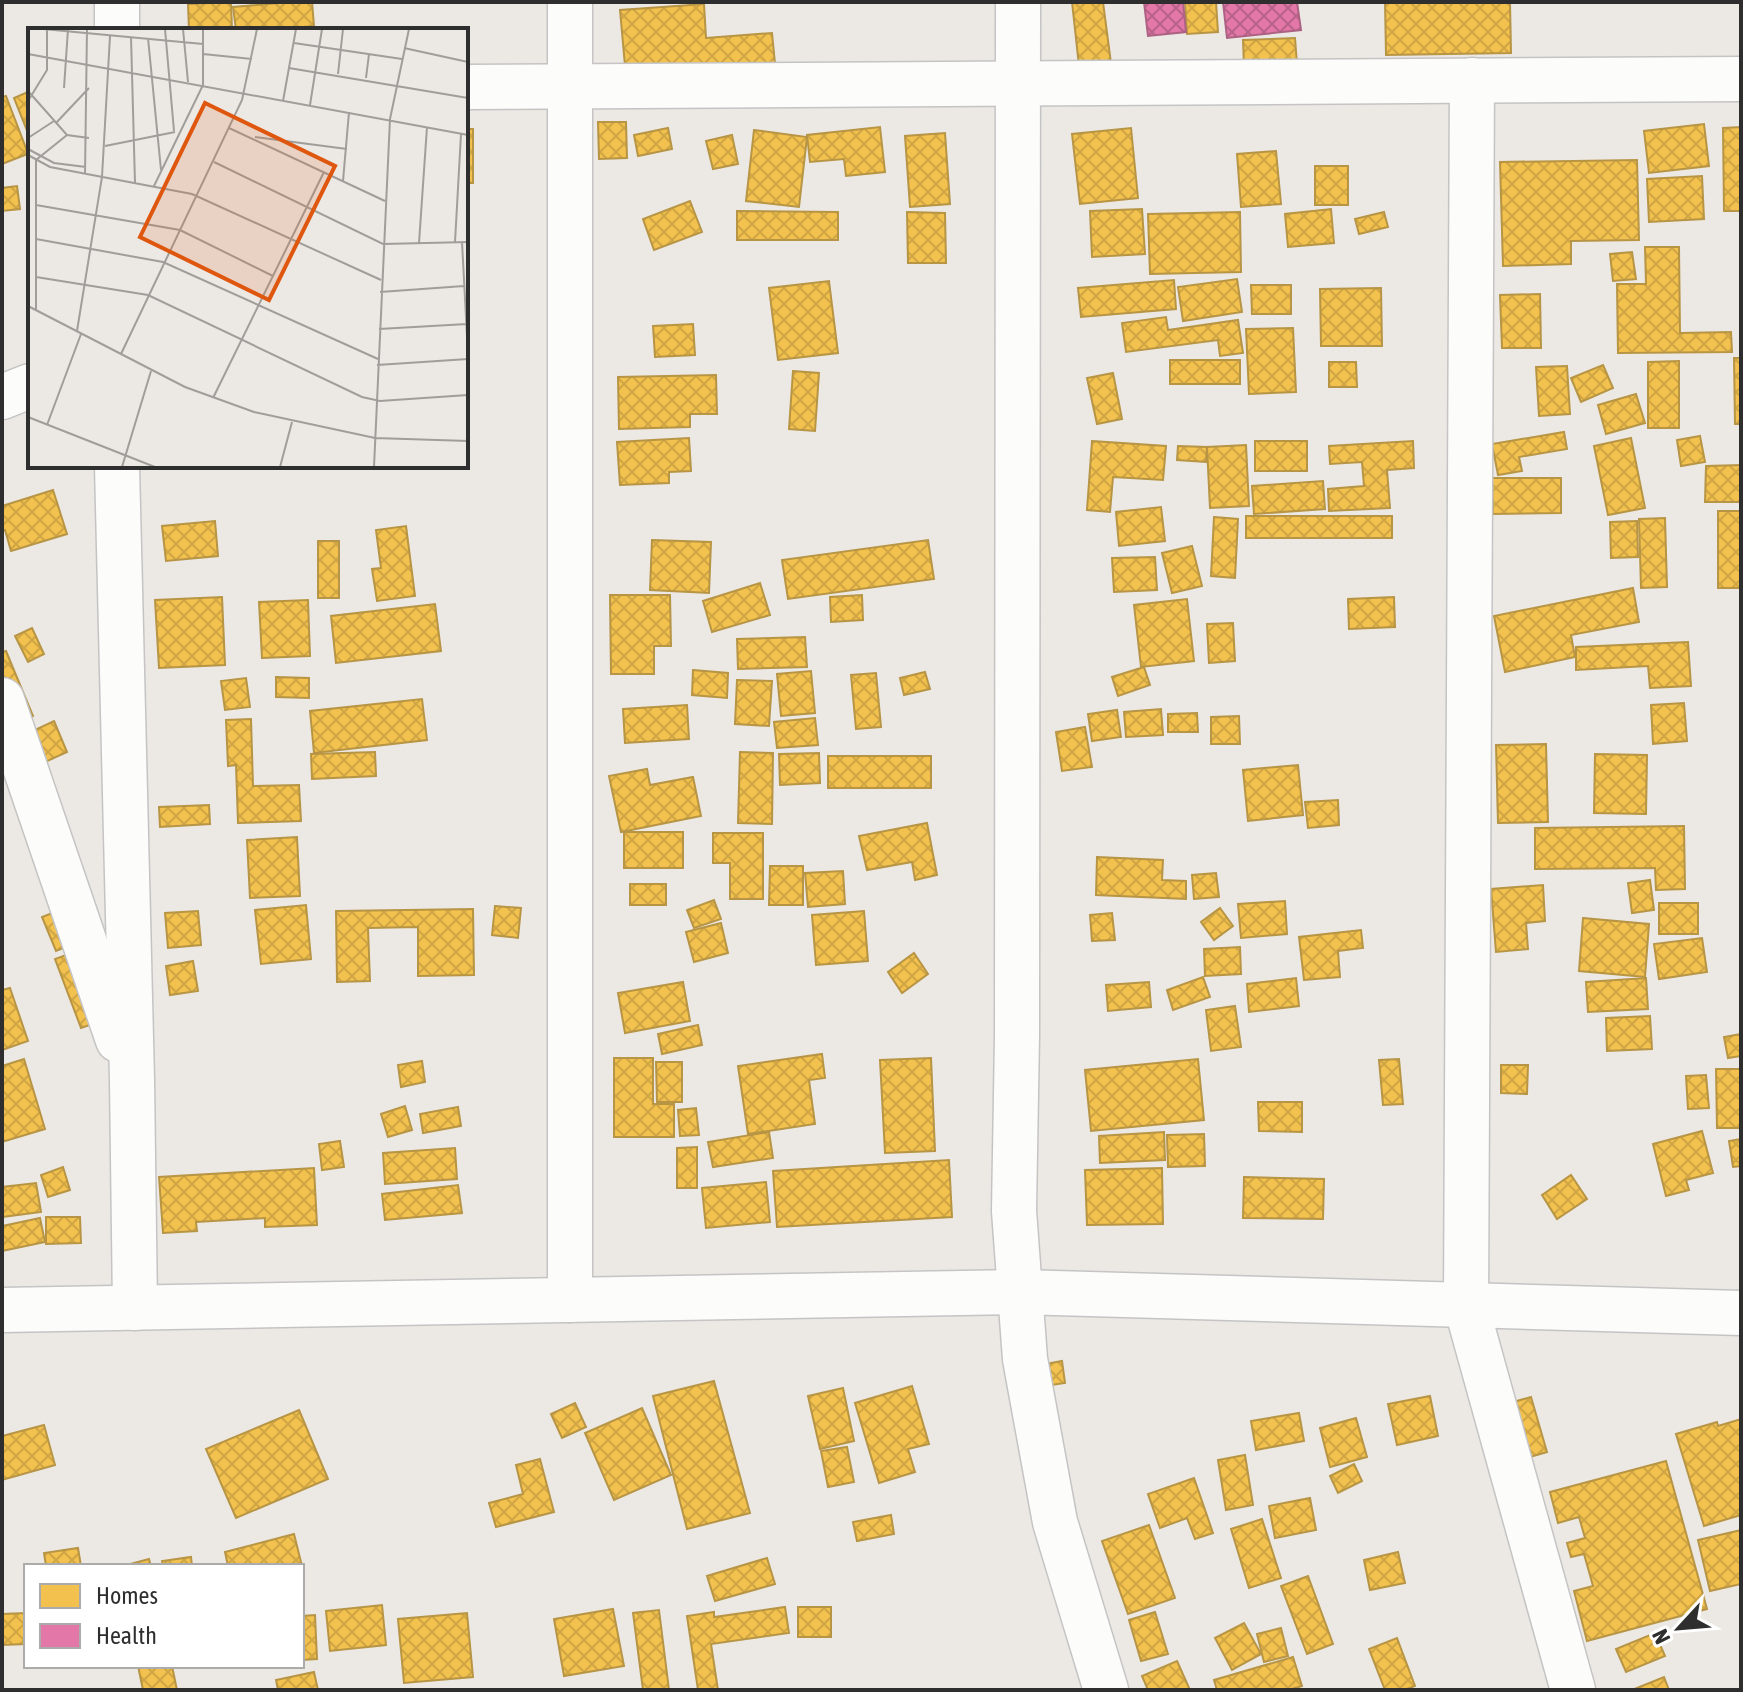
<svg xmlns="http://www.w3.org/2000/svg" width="1743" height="1692" font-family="'Asap Condensed',sans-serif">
<defs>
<pattern id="homes-cross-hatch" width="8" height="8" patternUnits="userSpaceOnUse" patternTransform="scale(2)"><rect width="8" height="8" fill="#f2c14e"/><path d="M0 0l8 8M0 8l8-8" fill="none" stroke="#d0a644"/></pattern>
<pattern id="health-cross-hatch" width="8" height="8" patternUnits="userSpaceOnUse" patternTransform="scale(2)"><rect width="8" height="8" fill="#e377a8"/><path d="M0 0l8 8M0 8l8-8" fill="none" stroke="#b86289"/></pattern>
</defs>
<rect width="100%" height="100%" fill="#ece8e4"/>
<g fill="url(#homes-cross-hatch)" stroke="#b79544" stroke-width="2">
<polygon points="231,2 232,30 189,30 188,4"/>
<polygon points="290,2 312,2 314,26 271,30 236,30 233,7"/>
<polygon points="1072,2 1103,2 1112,71 1080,75"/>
<polygon points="1185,2 1216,2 1218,32 1187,34"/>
<polygon points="1385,2 1510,2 1511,53 1386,55"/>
<polygon points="704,4 706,38 772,33 776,74 626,77 620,10"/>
<polygon points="1295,38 1297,64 1244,66 1243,40"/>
<polygon points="30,91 30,132 28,133 14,98"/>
<polygon points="6,96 26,148 30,146 30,153 2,164 2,97"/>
<polygon points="598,122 626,122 627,158 599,159"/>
<polygon points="1704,124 1709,166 1649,173 1644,131"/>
<polygon points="880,127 885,172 846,176 844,159 810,162 807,135"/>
<polygon points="1741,127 1741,211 1724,211 1723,128"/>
<polygon points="668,128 672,149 638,156 634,135"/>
<polygon points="1131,128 1138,198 1080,204 1072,134"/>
<rect x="466" y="129" width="7" height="54"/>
<polygon points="754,130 807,137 799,207 746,201"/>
<polygon points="945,133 950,204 910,207 905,136"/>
<polygon points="732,135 738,164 713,169 706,141"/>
<polygon points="1276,151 1281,204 1241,207 1237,154"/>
<polygon points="1637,160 1639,240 1571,241 1571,264 1503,266 1500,162"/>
<rect x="1315" y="166" width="33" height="39"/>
<polygon points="1702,176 1704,219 1649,222 1647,179"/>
<polygon points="17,186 20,209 2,211 2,188"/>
<polygon points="690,201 702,232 654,250 643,219"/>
<polygon points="1142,209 1145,254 1092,257 1090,211"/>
<polygon points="1331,209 1334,243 1288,247 1285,214"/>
<polygon points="737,211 838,212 838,240 737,240"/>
<polygon points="907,212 945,213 946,263 908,263"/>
<polygon points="1240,212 1241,272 1150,274 1148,214"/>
<polygon points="1384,212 1388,227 1359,234 1355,219"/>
<polygon points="1645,247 1679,247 1680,333 1731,332 1732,352 1618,353 1617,284 1646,284"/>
<polygon points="1632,252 1636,279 1613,281 1610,254"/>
<polygon points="1237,279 1242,312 1183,321 1178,287"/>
<polygon points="1174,280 1176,309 1081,317 1078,288"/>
<polygon points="829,281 838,353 778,360 769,288"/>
<polygon points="1251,285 1291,285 1291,314 1252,314"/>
<polygon points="1381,288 1382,346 1321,346 1320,289"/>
<polygon points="1540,294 1541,348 1502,348 1500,295"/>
<polygon points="1166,317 1168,330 1238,320 1243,353 1220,356 1218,340 1126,352 1122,323"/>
<polygon points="693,324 695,355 655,357 653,326"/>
<polygon points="1293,328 1296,392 1249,394 1246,329"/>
<polygon points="1734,358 1741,358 1741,424 1735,424"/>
<rect x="1170" y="360" width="70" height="24"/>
<polygon points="1679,361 1679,428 1648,428 1648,362"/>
<polygon points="1329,362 1356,362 1357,387 1329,387"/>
<polygon points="1603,365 1613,388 1581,402 1571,378"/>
<polygon points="1567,366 1570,414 1539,416 1536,367"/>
<polygon points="793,371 819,373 815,431 789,429"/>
<polygon points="1113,373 1122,419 1097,424 1087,378"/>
<polygon points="716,375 717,414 690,414 690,427 619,429 618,377"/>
<polygon points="1636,394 1645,423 1606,434 1598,405"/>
<polygon points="1564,432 1567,449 1519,457 1522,471 1498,475 1492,444"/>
<polygon points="1700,436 1705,462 1681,466 1677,440"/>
<polygon points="689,438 691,471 669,472 669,483 620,485 617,442"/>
<polygon points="1631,438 1645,508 1608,515 1594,446"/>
<polygon points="1092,441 1166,446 1163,480 1113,477 1110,512 1087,510"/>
<rect x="1255" y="441" width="52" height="30"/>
<polygon points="1413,441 1414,468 1387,470 1390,508 1329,511 1328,489 1364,486 1362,462 1330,464 1329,446"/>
<polygon points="1246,445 1249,506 1210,508 1207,447"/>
<polygon points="1178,446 1207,447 1206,462 1177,460"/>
<polygon points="1741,465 1741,502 1705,502 1706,466"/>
<polygon points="1492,478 1561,478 1561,513 1493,514"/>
<polygon points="1323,481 1325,509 1254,514 1252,486"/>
<polygon points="53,490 67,534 11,551 5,530 2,531 2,506"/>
<polygon points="1161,507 1165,541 1119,546 1116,512"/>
<rect x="1718" y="511" width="23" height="77"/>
<rect x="1246" y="516" width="146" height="22"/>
<polygon points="1214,517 1238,519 1235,578 1211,576"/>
<polygon points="1665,518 1667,587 1641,588 1639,519"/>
<polygon points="215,521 218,556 166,561 162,526"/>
<polygon points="1637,521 1638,557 1611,558 1610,522"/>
<polygon points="406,526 415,596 377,601 372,569 381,568 376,530"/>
<polygon points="652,540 711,542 709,593 650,590"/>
<polygon points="928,540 934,579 788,599 782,560"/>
<rect x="318" y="541" width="21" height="57"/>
<polygon points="1192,546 1202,586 1172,593 1162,553"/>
<polygon points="1155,557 1157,590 1114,592 1112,558"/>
<polygon points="760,583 770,615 712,632 703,601"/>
<polygon points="1633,588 1639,622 1571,635 1575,657 1505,672 1494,616"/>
<polygon points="610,595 670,595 671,646 654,646 654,674 611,674"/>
<polygon points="862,595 863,620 831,622 830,597"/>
<polygon points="222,597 225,665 159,668 155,600"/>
<polygon points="1394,597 1395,627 1349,629 1348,599"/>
<polygon points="1187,599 1194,661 1141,667 1134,605"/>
<polygon points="308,600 310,656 262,658 259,602"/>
<polygon points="435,604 441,651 336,663 331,616"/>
<polygon points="1233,623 1235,661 1209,663 1207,624"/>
<polygon points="32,628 44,654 28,662 15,636"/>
<polygon points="805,637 807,667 738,669 737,639"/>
<polygon points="1688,642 1691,686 1650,688 1648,666 1576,670 1576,647"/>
<polygon points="6,651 33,716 4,728 2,723 2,652"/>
<polygon points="1144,667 1150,685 1118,696 1112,677"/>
<polygon points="693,670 728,673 727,698 692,695"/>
<polygon points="811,671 815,713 781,716 777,674"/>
<polygon points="925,672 930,689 904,695 900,678"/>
<polygon points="876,673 881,727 856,729 851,675"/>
<polygon points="276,677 309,678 309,698 276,697"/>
<polygon points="246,678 250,707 225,710 221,681"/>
<polygon points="737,680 772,681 769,726 735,724"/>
<polygon points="422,699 427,740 314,753 310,711"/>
<polygon points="1684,703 1687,741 1653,744 1651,705"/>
<polygon points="687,705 689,739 625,743 623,709"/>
<polygon points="1161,709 1163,735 1126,737 1124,712"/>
<polygon points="1117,710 1121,737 1092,741 1088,714"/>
<polygon points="1197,713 1198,732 1168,732 1168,714"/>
<polygon points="1239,716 1240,744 1211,744 1211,717"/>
<polygon points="815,718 818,745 777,748 774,722"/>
<polygon points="251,719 253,786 299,785 301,821 238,823 236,765 228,766 226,720"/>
<polygon points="54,721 67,752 21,773 7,743"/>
<polygon points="1085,727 1092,767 1062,771 1056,732"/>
<polygon points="1546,744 1548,822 1498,823 1496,745"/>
<polygon points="375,752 376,776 312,779 311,754"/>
<polygon points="740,752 773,753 772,824 738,823"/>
<polygon points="819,753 820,783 780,785 779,754"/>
<polygon points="1595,754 1647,755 1646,814 1594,813"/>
<rect x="828" y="756" width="103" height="32"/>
<polygon points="1298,765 1303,815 1248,821 1243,770"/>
<polygon points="647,769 650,785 693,777 701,816 621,832 609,776"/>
<polygon points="1338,800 1339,825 1308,828 1305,802"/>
<polygon points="209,805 210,824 160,827 159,807"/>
<polygon points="927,823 937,875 915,880 912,862 867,870 859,836"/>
<polygon points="1684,826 1685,889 1656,890 1655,868 1535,869 1535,828"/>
<rect x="624" y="832" width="59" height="36"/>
<polygon points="713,833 763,833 763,899 730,899 730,863 713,863"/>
<polygon points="297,837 300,896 250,898 247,840"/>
<polygon points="1097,857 1163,860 1162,880 1186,881 1186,899 1096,895"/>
<polygon points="770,866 803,866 803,905 769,905"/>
<polygon points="843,871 845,904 808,907 805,873"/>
<polygon points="1216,873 1219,897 1194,899 1192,875"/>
<polygon points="1650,880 1654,910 1632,913 1628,883"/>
<rect x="630" y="884" width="36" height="21"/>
<polygon points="1543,885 1545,921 1526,923 1528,949 1496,952 1491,889"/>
<polygon points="714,900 721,919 694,928 687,910"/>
<polygon points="1285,901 1287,934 1241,938 1238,904"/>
<polygon points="80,902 93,936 56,951 42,917"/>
<rect x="1659" y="903" width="39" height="31"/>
<polygon points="306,905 311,959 261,964 255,910"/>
<polygon points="495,906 521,908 518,938 492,935"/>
<polygon points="1220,908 1233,926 1214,940 1201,922"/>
<polygon points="473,909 474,975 418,976 418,927 368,928 370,981 337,982 336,911"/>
<polygon points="198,911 201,945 168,948 165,913"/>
<polygon points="864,911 868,961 816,965 812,915"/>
<polygon points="1112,913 1115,940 1092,941 1090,915"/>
<polygon points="1583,918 1649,924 1645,977 1579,971"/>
<polygon points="721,923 728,953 694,962 686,932"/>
<polygon points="1361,930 1363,948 1338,951 1340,977 1304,980 1299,937"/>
<polygon points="1702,938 1707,972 1659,979 1654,944"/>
<polygon points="1240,947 1241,974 1205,976 1204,949"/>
<polygon points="85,948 110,1018 81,1028 55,959"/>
<polygon points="914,953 928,974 902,993 888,972"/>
<polygon points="193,961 198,991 170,995 166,966"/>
<polygon points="1203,977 1210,997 1173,1010 1167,990"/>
<polygon points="1296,978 1299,1006 1249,1012 1247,984"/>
<polygon points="1646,978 1648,1009 1588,1012 1586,982"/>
<polygon points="683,982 690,1021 625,1033 618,993"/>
<polygon points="1149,982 1151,1007 1108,1011 1106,985"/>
<polygon points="10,988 28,1041 2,1050 2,990"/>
<polygon points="1235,1006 1241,1047 1211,1051 1206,1010"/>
<polygon points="1650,1016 1652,1049 1607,1051 1606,1018"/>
<polygon points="698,1025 702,1045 662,1054 658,1034"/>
<polygon points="1741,1034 1741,1056 1728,1058 1724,1037"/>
<polygon points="822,1054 825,1078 809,1080 815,1124 748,1134 738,1066"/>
<polygon points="614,1058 653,1058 653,1104 674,1104 674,1137 614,1137"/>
<polygon points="931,1058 935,1151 885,1153 880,1060"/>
<polygon points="24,1059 45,1129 2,1142 2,1066"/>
<polygon points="1198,1059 1204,1120 1091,1131 1085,1070"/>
<polygon points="1399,1059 1403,1104 1383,1105 1379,1060"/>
<polygon points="422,1061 425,1082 401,1087 398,1065"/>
<polygon points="656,1062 682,1062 682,1102 657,1102"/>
<polygon points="1501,1065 1528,1065 1527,1094 1501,1093"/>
<polygon points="1716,1069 1741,1069 1741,1128 1717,1128"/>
<polygon points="1706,1075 1709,1108 1688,1109 1686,1076"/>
<polygon points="1258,1102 1302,1102 1302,1132 1259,1131"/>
<polygon points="405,1106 412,1130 388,1137 381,1114"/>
<polygon points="458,1107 461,1126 423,1133 420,1114"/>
<polygon points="696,1108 699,1135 680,1136 678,1110"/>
<polygon points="1702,1131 1713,1173 1686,1180 1689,1190 1666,1196 1653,1144"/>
<polygon points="769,1132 773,1158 713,1167 708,1142"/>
<polygon points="1164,1132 1165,1160 1100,1163 1099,1136"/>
<polygon points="1204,1134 1205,1166 1168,1167 1167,1135"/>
<polygon points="1741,1139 1741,1166 1733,1167 1729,1141"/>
<polygon points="340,1141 344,1167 322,1170 319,1144"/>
<polygon points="697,1147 697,1188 677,1188 677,1148"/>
<polygon points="455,1148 457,1179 385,1184 383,1153"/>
<polygon points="949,1160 952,1217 777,1227 773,1171"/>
<polygon points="63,1167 70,1190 48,1197 41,1175"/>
<polygon points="314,1168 317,1225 265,1227 265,1218 196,1222 197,1231 163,1233 159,1177"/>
<polygon points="1162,1168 1163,1224 1087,1225 1085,1170"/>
<polygon points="1571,1175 1587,1199 1557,1219 1542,1195"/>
<polygon points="1244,1177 1324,1179 1323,1219 1243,1218"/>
<polygon points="766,1182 770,1222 706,1228 702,1188"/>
<polygon points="36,1183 41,1212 2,1217 2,1187"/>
<polygon points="458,1185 462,1213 385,1220 382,1194"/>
<polygon points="46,1217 80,1217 81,1243 46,1244"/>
<polygon points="40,1218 45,1242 2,1251 2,1226"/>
<polygon points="1062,1361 1065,1383 1044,1386 1040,1365"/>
<polygon points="714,1381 750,1513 687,1529 653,1396"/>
<polygon points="912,1386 929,1444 908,1449 915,1472 879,1483 855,1403"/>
<polygon points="843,1388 854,1441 820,1449 808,1396"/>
<polygon points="1430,1396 1438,1436 1397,1445 1388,1404"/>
<polygon points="1531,1397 1547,1452 1516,1461 1499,1406"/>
<polygon points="575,1403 586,1427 562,1438 551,1414"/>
<polygon points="642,1408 671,1475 614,1500 585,1433"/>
<polygon points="299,1410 328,1479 236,1518 206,1449"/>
<polygon points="1299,1413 1304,1441 1256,1450 1251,1421"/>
<polygon points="1356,1418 1367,1457 1330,1467 1320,1428"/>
<polygon points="1741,1419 1741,1515 1704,1526 1676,1434 1717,1422 1718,1426"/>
<polygon points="44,1425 55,1465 2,1480 2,1436"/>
<polygon points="847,1447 854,1482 828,1487 821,1451"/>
<polygon points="1245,1455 1253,1505 1226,1510 1218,1460"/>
<polygon points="540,1459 554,1512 496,1527 489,1503 523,1494 516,1465"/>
<polygon points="1666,1461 1707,1609 1587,1641 1574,1591 1593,1586 1584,1554 1571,1557 1567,1543 1585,1538 1579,1517 1558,1523 1550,1492"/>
<polygon points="1354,1464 1362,1481 1338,1493 1330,1476"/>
<polygon points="1194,1478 1213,1533 1195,1539 1187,1518 1160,1528 1148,1494"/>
<polygon points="1310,1498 1316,1530 1275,1538 1269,1506"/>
<polygon points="891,1515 894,1534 857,1541 853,1522"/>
<polygon points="1262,1519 1281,1578 1249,1588 1231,1529"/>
<polygon points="1149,1525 1175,1598 1128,1614 1102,1541"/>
<polygon points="1741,1530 1741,1584 1710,1591 1698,1540"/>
<polygon points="294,1534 302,1566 228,1566 225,1552"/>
<polygon points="78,1548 81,1566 46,1566 44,1553"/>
<polygon points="1398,1552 1405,1583 1370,1590 1364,1560"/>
<polygon points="191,1557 192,1566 163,1566 162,1561"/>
<polygon points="767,1558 775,1584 715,1601 707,1576"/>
<polygon points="149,1559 151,1566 123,1566"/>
<polygon points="1308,1576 1333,1644 1307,1654 1281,1586"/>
<polygon points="382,1605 386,1645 330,1651 326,1611"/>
<polygon points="785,1607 789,1633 711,1644 718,1690 698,1690 687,1616 714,1612 714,1617"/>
<rect x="798" y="1607" width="33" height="30"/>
<polygon points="613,1609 624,1666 564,1676 554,1619"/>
<polygon points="659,1610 669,1690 643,1690 633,1613"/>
<polygon points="1155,1612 1168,1654 1141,1661 1129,1620"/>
<polygon points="26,1613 26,1644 2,1645 2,1614"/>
<polygon points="467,1613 473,1677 404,1683 398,1619"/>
<polygon points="315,1615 317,1659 302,1660 302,1616"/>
<polygon points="1244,1623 1261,1654 1232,1670 1215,1638"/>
<polygon points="1281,1628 1288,1656 1264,1662 1257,1634"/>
<polygon points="1655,1633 1665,1656 1626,1672 1616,1649"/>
<polygon points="1397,1638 1415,1686 1404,1690 1385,1690 1369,1649"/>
<polygon points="1293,1657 1302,1686 1288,1690 1217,1690 1214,1680"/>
<polygon points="1177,1661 1190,1690 1148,1690 1142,1676"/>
<polygon points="138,1666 172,1666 177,1690 143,1690"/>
<polygon points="314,1672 318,1690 278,1690 276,1680"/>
<polygon points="1664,1677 1669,1690 1632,1690"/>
</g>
<g fill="url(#health-cross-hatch)" stroke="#ad6183" stroke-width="2">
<polygon points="1144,2 1183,2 1186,32 1148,36"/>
<polygon points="1223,2 1297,2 1301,30 1227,38"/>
</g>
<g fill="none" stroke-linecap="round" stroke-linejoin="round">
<defs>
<g id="minor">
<polyline points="117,2 117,30"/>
<polyline points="570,2 570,1300"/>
<polyline points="1018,2 1017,1036 1014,1211 1025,1359 1055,1522 1106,1690"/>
<polyline points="1472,80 1466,1305 1573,1690"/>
<polyline points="466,87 1741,79"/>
<polyline points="2,397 30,386"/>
<polyline points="117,466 132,1080 135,1308"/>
<polyline points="2,700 118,1040"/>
<polyline points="2,1310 1020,1292 1741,1313"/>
</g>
</defs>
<use href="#minor" stroke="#c5c4c5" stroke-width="47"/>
<use href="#minor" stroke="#fcfcfb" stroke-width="44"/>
</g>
<g transform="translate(28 28)">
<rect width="440" height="440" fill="#ece8e4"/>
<path fill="none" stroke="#a09e9b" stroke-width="2" d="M15 1 175 16M137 1 146 103M155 1 160 54M103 9 107 155M120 10 133 142M266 15 374 31M376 20 440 34M0 26 440 107M175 26 224 31M261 40 440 70M310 46 315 1M338 50 341 26M36 60 40 1M0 63 39 107 61 110M0 73 19 42V1M255 73 268 1M282 77 294 1M28 95 61 60M201 100 357 173M227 109 319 121M0 110 26 93M77 118 147 104M0 121 26 135 58 139M0 127 22 139 164 166 353 252M186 134 355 216 440 214M57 146 59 1M315 153 321 84M126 158 175 57V1M8 177 152 202 245 248M8 211 135 234 350 331M427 214 433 106M434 214 440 327M391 215 399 99M8 249 120 267 334 369 352 373 440 367M352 264 436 258M0 278 157 359 226 384 347 410 440 413M8 282V132L39 107M351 301 439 296M49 303 74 149 82 8M93 326 214 72 229 1M349 337 440 331M185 370 296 144M0 389 127 439M19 397 53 306M94 439 123 343M252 439 264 394M346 439 362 91 381 1"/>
<path fill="#df570e" fill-opacity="0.15" stroke="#df570e" stroke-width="4" d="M177 75 307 138 241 272 112 209Z"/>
<rect width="440" height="440" fill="none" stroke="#2e2e2e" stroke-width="4"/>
</g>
<rect width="1743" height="1692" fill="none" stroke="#2e2e2e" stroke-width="8"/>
<rect x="24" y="1564" width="280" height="104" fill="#ffffff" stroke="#ababab" stroke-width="2"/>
<rect x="40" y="1584" width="40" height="24" fill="#f2c14e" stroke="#ababab" stroke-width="2"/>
<text x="96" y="1604" font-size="24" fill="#2e2e2e">Homes</text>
<rect x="40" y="1624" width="40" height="24" fill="#e377a8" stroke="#ababab" stroke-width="2"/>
<text x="96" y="1644" font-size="24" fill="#2e2e2e">Health</text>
<g transform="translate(1679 1628) rotate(244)" stroke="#ffffff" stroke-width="6" paint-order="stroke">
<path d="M0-6L14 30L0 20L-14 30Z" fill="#2e2e2e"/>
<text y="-12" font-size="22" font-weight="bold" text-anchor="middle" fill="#2e2e2e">N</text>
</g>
</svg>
